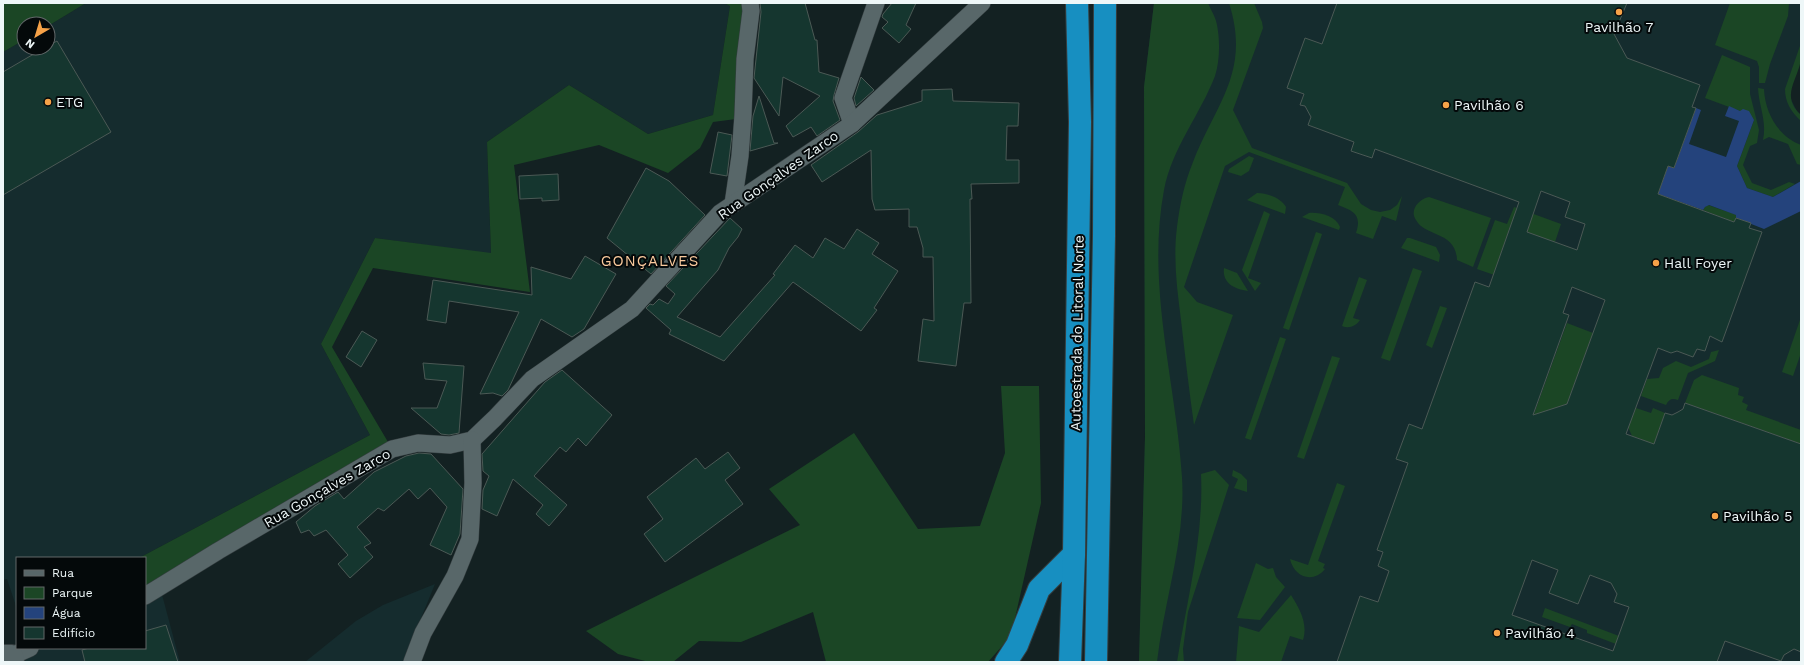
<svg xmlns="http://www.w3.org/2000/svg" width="1804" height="665" font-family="'Work Sans',sans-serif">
<rect width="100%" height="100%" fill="#132122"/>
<g fill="#152c2e">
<polygon points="86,3 724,3 730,6 713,115 648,134 569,85 487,142 491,254 375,238 321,344 370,435 139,558 17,558 17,606 16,606 7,579 3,580 3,52 24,40 24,48 48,48 48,26"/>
<polygon points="1154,3 1801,3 1801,59 1790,90 1791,99 1797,111 1801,115 1801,662 1139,662 1145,437 1144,87"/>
<polygon points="435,584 403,662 305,662 356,621 383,605"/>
<polygon points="160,587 180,662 3,662 30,648 145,648 145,596"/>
</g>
<g fill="#1b4625">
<polygon points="3,3 86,3 48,26 48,24 24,24 24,40 3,52"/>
<polygon points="724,3 743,3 745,14 736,119 713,122 700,148 668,173 599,145 514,165 530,292 373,268 332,347 388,442 145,586 145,558 139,558 370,435 321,344 375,238 491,253 487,142 569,85 648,134 713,115 730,6"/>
<path d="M1154 3H1208C1211 10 1216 18 1217 25 1220 40 1220 61 1215 76 1200 115 1172 148 1164 190 1146 286 1176 382 1182 477 1186 540 1164 600 1157 662H1139L1145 437 1144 87Z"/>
<path d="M1229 3H1254L1262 22 1263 28 1233 110 1252 148 1347 183 1361 204 1371 210 1380 212 1390 210 1397 205 1402 196 1396 221 1382 216 1373 239 1356 233C1362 215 1354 211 1338 205L1345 187 1249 152 1225 166 1184 287 1197 302 1233 315 1194 425C1189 390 1185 355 1181 320 1177 289 1173 258 1177 227 1180 204 1184 184 1193 162 1216 103 1251 72 1229 3Z"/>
<polygon points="1730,3 1789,3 1788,16 1770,64 1765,83 1759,83 1759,67 1757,61 1715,45"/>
<path d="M1801 43C1801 48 1802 54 1801 59 1798 80 1780 96 1801 115V121C1791 112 1785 102 1785 89Z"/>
<polygon points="1722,55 1750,67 1750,94 1759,130 1757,143 1750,146 1743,165 1752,183 1771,190 1789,182 1795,184 1773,197 1747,188 1737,166 1754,120 1740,111 1705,98"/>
<path d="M1758 88 1764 89C1765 113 1778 136 1801 145V165L1797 164 1788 144 1769 137 1763 140C1767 121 1759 107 1758 88Z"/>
<polygon points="1249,156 1254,158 1249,171 1241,176 1228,172 1229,169"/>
<path d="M1257 193C1267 193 1281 198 1286 207L1285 214 1247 200Z"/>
<path d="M1429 197 1491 218 1473 267 1457 260C1456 231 1425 237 1416 220 1409 210 1419 199 1429 197Z"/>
<polygon points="1708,205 1737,215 1734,224 1726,219 1703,210 1705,207"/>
<polygon points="1514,207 1561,224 1555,242 1547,239 1529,287 1477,269 1495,220 1507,224"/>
<polygon points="1264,211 1270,214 1248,278 1261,283 1255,291 1242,270"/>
<path d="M1309 213C1319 212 1336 216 1340 227L1339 230 1302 217Z"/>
<polygon points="1316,232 1322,234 1289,330 1283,328"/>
<polygon points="1407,238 1410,238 1436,247 1440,255 1439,262 1401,248"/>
<path d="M1224 268 1237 273 1248 291C1234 289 1222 283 1224 268Z"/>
<polygon points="1413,268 1422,271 1390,361 1381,358"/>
<path d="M1359 277 1367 280 1353 318 1360 320C1356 326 1349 329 1342 326Z"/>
<polygon points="1440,306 1447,308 1432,348 1426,345"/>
<polygon points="1801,317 1801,353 1793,376 1782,372"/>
<polygon points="1567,323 1593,333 1567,404 1547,411 1530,425"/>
<polygon points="1280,337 1286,339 1251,440 1245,438"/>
<path d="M1719 350 1715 361 1688 373 1678 400C1672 398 1669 399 1666 405L1641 396 1647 379 1659 378 1663 368 1676 361 1691 367 1709 359 1711 352Z"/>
<polygon points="1332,356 1340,358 1304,459 1297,457"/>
<polygon points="1702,375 1739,388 1738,395 1744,397 1742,402 1748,405 1746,410 1801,430 1801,444 1685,403 1694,380"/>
<polygon points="1001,386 1039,386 1041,503 1011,636 988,662 826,662 813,612 741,642 699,641 673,662 649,662 618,654 586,631 800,525 769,489 854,433 918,529 980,526 1005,453"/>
<polygon points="1636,408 1651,413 1653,408 1665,413 1649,459 1641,439 1632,436 1628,427"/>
<path d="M1215 470 1229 485 1188 612 1183 649 1184 662H1177C1187 600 1204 537 1201 474Z"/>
<polygon points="1233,470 1241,474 1247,480 1247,492 1234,488 1238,479 1232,476"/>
<path d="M1337 483 1345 486 1318 561 1325 564 1323 568 1325 569C1313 584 1294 577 1290 559L1308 565Z"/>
<polygon points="1256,563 1268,569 1273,568 1276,577 1285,587 1260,620 1237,618"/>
<path d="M1291 595C1300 609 1308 624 1303 640L1290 636 1281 662H1236L1239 626 1259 632Z"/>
<polygon points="1545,608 1619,636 1616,644 1587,633 1587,630 1572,624 1570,627 1542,617"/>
</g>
<polygon fill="#24437c" points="1729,106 1740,111 1743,109 1749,111 1754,120 1737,166 1747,188 1773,197 1801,181 1801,211 1764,229 1736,218 1736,215 1709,205 1705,207 1703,210 1658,194 1668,166 1674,168 1696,108 1701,110 1689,144 1726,157 1739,121 1725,116"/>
<g fill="#15362f" stroke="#4b5955" fill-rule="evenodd">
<polygon points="760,3 805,3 815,40 817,40 819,72 839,78 834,95 833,101 840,120 817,136 811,127 793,137 786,126 820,96 783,77 779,116 754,78 761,12"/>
<polygon points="892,3 916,3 906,25 911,29 899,43 882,28 888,22 882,17 883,14"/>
<path d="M1337 3H1627L1614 34 1627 58 1700 85 1692 107 1696 108 1674 168 1668 166 1658 194 1734 222 1736 218 1751 223 1749 228 1762 232 1722 342 1710 336 1705 351 1697 349 1693 357 1677 351 1671 353 1658 348 1626 434 1654 444 1665 413 1672 415 1678 412 1683 409 1685 403 1801 444V652L1794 649 1784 655 1781 661 1725 641 1717 662H1337L1360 596 1378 602 1389 571 1378 566 1383 552 1377 550 1408 463 1396 459 1409 424 1422 429 1475 282 1489 287 1519 202 1375 149 1372 158 1351 151 1354 142 1308 125 1311 117 1305 106 1300 105 1304 94 1287 88 1305 38 1322 44ZM1541 191 1570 202 1565 217 1585 224 1577 250 1527 232ZM1572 287 1605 300 1567 404 1533 415 1569 315 1563 313ZM1532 560 1558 570 1549 593 1578 604 1590 575 1611 583 1617 594 1614 602 1629 607 1613 651 1512 615Z"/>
<polygon points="57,41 111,132 3,195 3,72 44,48 48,48 48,46"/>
<polygon points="861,77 874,90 856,106 854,98"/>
<polygon points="952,89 953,101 1019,103 1018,126 1007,126 1006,160 1019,160 1019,183 971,184 972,199 970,199 971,303 964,303 956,366 918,361 923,319 934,321 933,257 923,257 923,248 917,227 909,227 909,209 875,210 872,199 871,150 822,182 811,165 858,132 877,115 922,101 922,90"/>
<polygon points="759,96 774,143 778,143 750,151 753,116"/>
<polygon points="718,132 732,135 727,176 710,173"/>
<polygon points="646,168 669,181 705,215 651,274 607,238"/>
<polygon points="558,174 559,200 542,201 542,198 520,199 519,176"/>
<polygon points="730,218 742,229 738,237 729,248 718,270 677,317 720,337 775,275 773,274 795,245 813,258 825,238 844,249 857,229 879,243 872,254 898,271 874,308 877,310 861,331 793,282 724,361 669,334 671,330 646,308 650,304 653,305 659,299 668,304 675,294 666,286"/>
<polygon points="585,256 616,274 584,329 572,337 541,319 508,390 502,396 493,393 480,394 519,312 449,301 446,323 427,320 433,280 532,295 531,267 571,279"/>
<polygon points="362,331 377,340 361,367 346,357"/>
<polygon points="423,363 464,366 459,433 449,435 441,434 411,408 437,408 447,381 425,379"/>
<polygon points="562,370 612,415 586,446 578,438 566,452 560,447 534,476 567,505 549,526 536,514 543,505 513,479 497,516 482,509 483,490 489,476 483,471 482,454 545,382"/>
<polygon points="728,452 740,468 725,480 743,504 665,562 644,534 663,519 647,497 696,458 705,469"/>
<polygon points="419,453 431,454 463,489 460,534 451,555 430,545 447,507 430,488 418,499 409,489 384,511 378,508 357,527 371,543 364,547 373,557 350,578 338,564 348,555 326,530 314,536 309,530 301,533 296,522 315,506 338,492 344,499 374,472 406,456"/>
<polygon points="166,625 178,662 85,662 82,650 89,648 145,648 145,631"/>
</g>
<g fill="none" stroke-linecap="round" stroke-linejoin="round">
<defs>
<g id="minor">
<polyline points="852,124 843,98 876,3"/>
<polyline points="733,204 740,156 743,115 745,59 751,11 750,3"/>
<polyline points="145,596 218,551 392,449 418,443 450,445 472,440 495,418 532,379 632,309 720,213 852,124 982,3"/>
<polyline points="12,656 30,648"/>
<polyline points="412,662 423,633 455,576 470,539 473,483 472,440"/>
</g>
<polyline id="tertiary" points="3,656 12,656 13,662"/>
<g id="motorway">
<polyline points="1006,662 1017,645 1039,589 1074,554"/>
<polyline points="1070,662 1074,554 1080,122 1077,3"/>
<polyline points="1096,662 1104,236 1105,3"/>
</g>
</defs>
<use href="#minor" stroke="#353e40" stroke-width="18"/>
<use href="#tertiary" stroke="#353e40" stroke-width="24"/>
<use href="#motorway" stroke="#353e40" stroke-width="24"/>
<use href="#minor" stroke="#586769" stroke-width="17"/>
<use href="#tertiary" stroke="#586769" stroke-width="22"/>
<use href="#motorway" stroke="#178fc1" stroke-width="22"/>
</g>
<g fill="#f6a248" stroke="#04090a" stroke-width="1.5">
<circle cx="1619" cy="12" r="4"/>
<circle cx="48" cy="102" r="4"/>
<circle cx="1446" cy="105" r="4"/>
<circle cx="1656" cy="263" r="4"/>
<circle cx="1715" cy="516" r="4"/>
<circle cx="1497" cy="633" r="4"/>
</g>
<g text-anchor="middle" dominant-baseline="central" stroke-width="4" stroke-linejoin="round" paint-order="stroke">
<g font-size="14" fill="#eef7f8" stroke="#04090a" text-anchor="start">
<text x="1619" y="27" text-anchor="middle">Pavilhão 7</text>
<text x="56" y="102">ETG</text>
<text x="1454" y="105">Pavilhão 6</text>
<text x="1664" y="263">Hall Foyer</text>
<text x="1723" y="516">Pavilhão 5</text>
<text x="1505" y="633">Pavilhão 4</text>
</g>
<g font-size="14" fill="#eef7f8" stroke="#04090a">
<text transform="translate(778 175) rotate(-35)">Rua Gonçalves Zarco</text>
<text transform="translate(1077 333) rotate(-89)">Autoestrada do Litoral Norte</text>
<text transform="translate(327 488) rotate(-30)">Rua Gonçalves Zarco</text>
</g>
<g font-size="15" letter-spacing="1" fill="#faca9d" stroke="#04090a">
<text x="650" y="261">GONÇALVES</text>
</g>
</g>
<rect width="1804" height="665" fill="none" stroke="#eef7f8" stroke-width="8"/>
<rect x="16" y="557" width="130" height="92" fill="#04090a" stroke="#626869"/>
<rect x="24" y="570" width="20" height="6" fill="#586769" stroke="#626869"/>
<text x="52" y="577" font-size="12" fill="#eef7f8">Rua</text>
<rect x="24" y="587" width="20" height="12" fill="#1b4625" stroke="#626869"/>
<text x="52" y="597" font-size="12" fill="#eef7f8">Parque</text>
<rect x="24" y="607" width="20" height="12" fill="#24437c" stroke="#626869"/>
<text x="52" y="617" font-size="12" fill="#eef7f8">Água</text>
<rect x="24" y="627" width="20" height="12" fill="#15362f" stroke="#626869"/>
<text x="52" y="637" font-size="12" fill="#eef7f8">Edifício</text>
<g transform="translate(36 36) rotate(218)"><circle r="19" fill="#04090a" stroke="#626869"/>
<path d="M0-3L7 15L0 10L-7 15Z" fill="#f6a248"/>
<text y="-6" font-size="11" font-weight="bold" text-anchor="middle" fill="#eef7f8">N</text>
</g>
</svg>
